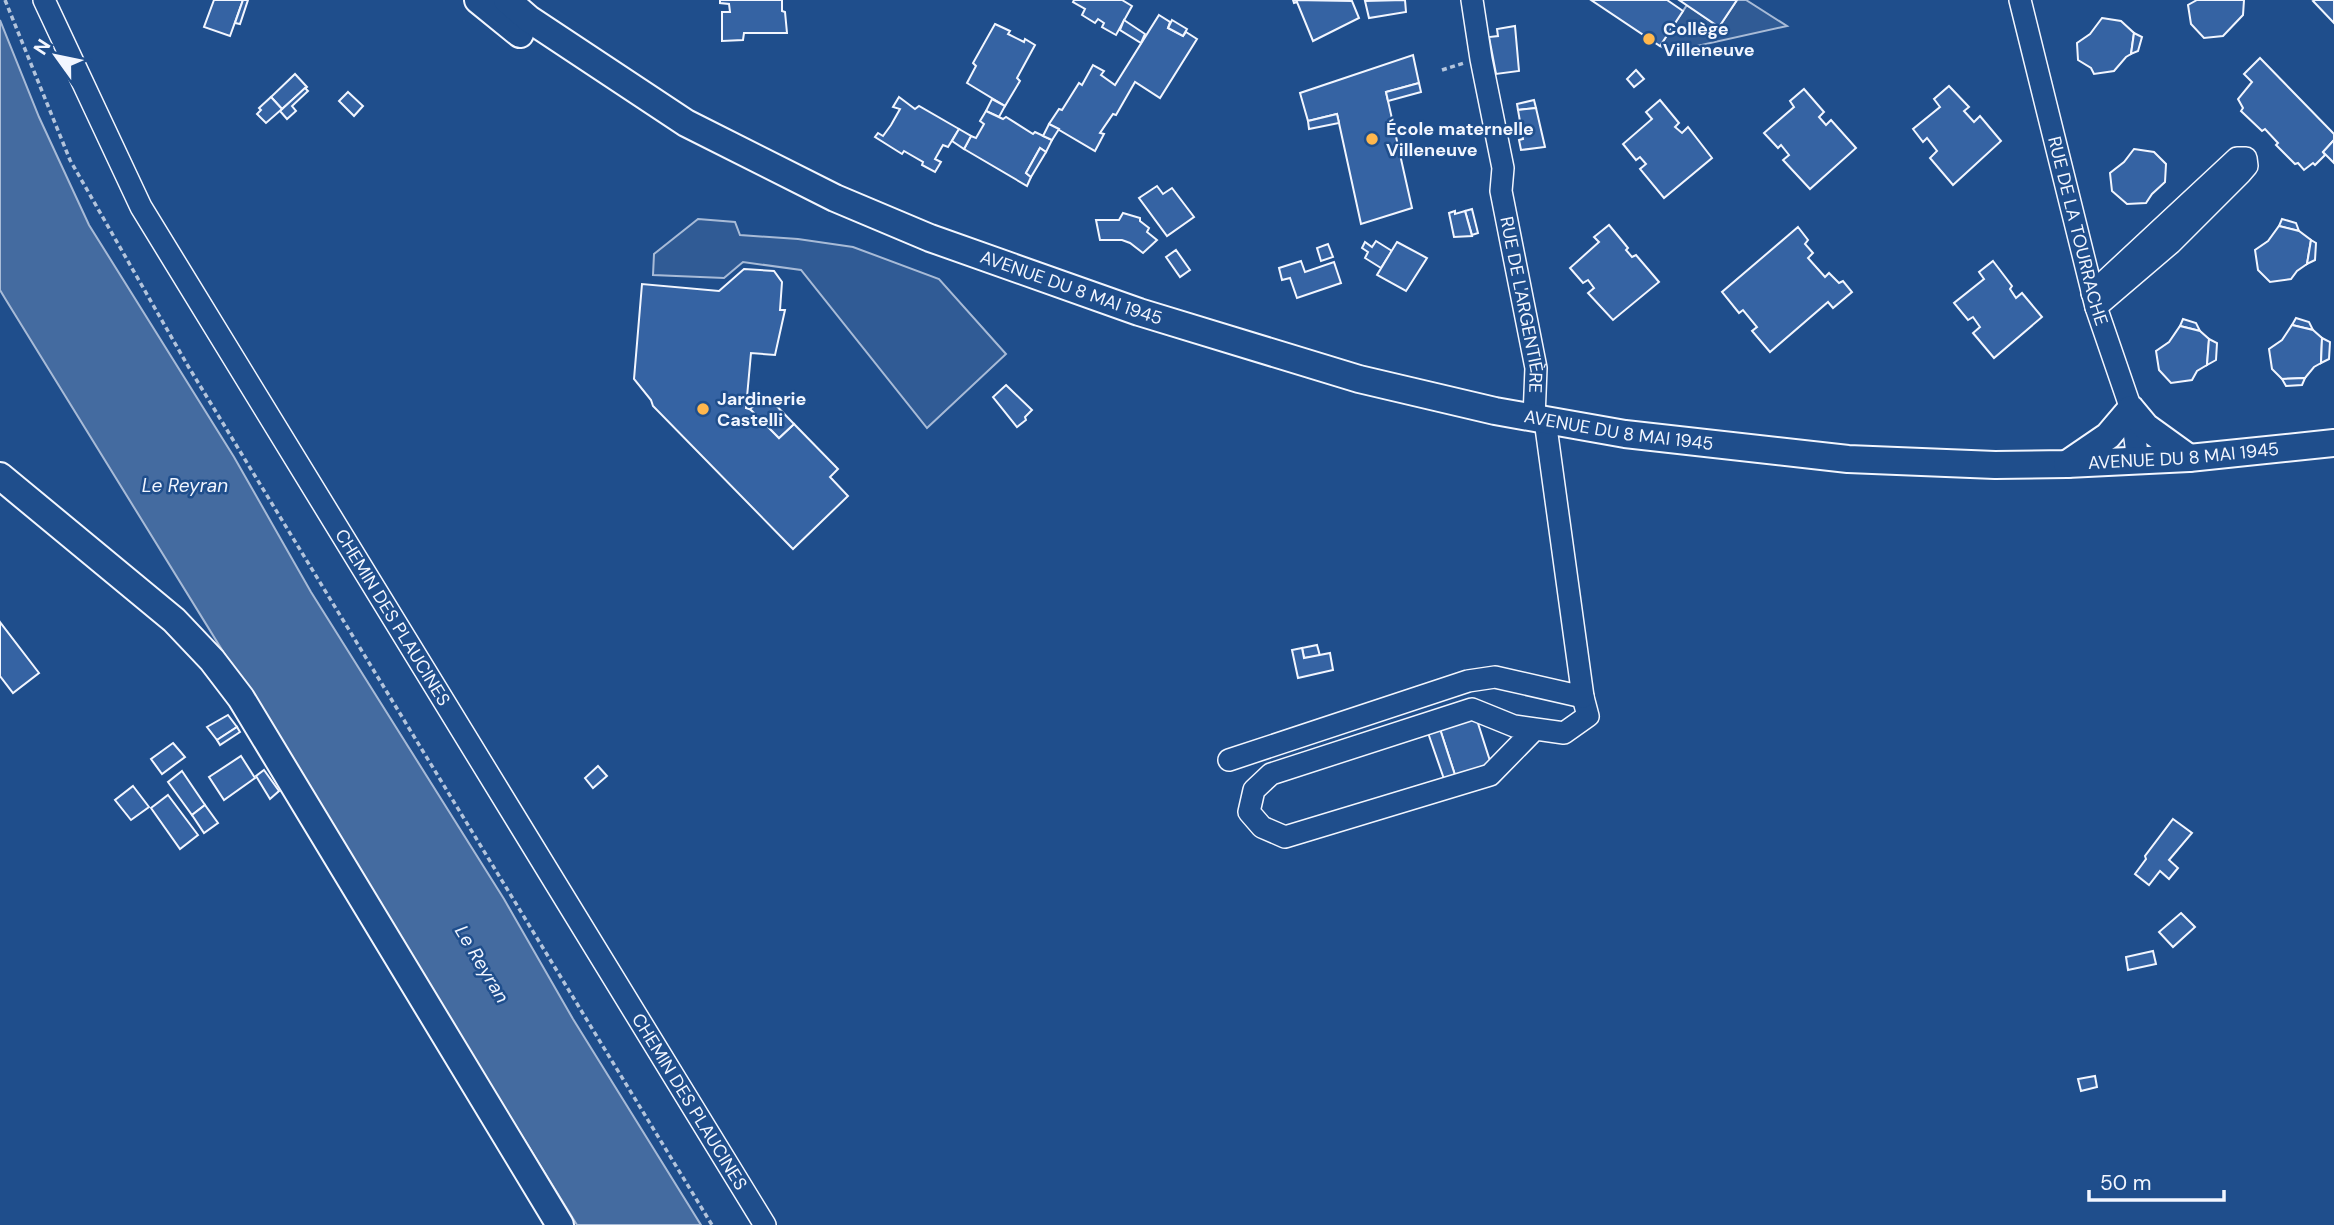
<svg xmlns="http://www.w3.org/2000/svg" width="2334" height="1225" font-family="'DM Sans',sans-serif">
<rect width="100%" height="100%" fill="#1f4e8c"/>
<g fill="#305b95" stroke="#a8bbd7" stroke-width="2">
<polygon points="1737,0 1746,0 1787,26 1670,52 1660,46 1687,5 1719,27"/>
<polygon points="698,219 735,222 740,235 798,239 853,247 939,279 1006,354 927,428 801,270 743,262 724,278 653,275 654,254"/>
</g>
<polygon fill="#446ba0" stroke="#a8bbd7" stroke-width="2" points="0,20 39,117 89,225 234,457 311,592 504,899 573,1019 701,1225 577,1225 6,300 0,290"/>
<g fill="#3563a3" stroke="#f2f6ff" stroke-width="2">
<polygon points="214,0 243,0 230,36 204,27"/>
<polygon points="243,0 248,0 240,24 235,23"/>
<polygon points="720,0 782,0 782,11 785,12 787,33 744,33 743,40 722,41 722,12 730,12 729,4 720,3"/>
<polygon points="1074,0 1122,0 1132,6 1116,35 1102,27 1104,23 1098,19 1095,23 1082,15 1085,9 1073,2"/>
<polygon points="1293,0 1352,1 1359,18 1313,41 1297,2 1294,3"/>
<polygon points="1405,0 1406,12 1369,18 1365,1"/>
<polygon points="1591,0 1667,0 1683,11 1660,46"/>
<polygon points="1679,0 1737,0 1719,27"/>
<polygon points="2197,0 2244,0 2243,15 2223,36 2204,38 2191,24 2188,5"/>
<polygon points="2315,0 2334,0 2334,23 2313,1"/>
<polygon points="1159,15 1170,22 1168,28 1183,36 1186,32 1197,39 1160,98 1135,82 1116,115 1113,114 1100,133 1104,134 1095,151 1049,124 1059,109 1062,110 1079,83 1082,85 1093,65 1104,71 1101,75 1115,85"/>
<polygon points="2102,18 2121,21 2134,33 2131,54 2126,57 2114,71 2094,74 2091,68 2078,60 2077,43 2090,34"/>
<polygon points="1124,20 1145,34 1141,43 1120,30"/>
<polygon points="1172,20 1187,29 1183,36 1168,28"/>
<polygon points="995,24 1010,31 1008,34 1024,42 1025,39 1035,45 1017,78 1020,81 1005,106 967,83 976,66 973,63"/>
<polygon points="1515,26 1519,71 1496,74 1489,37 1498,36 1497,29"/>
<polygon points="2134,33 2142,37 2138,51 2131,54"/>
<polygon points="1413,55 1419,83 1386,92 1412,208 1361,224 1337,114 1308,121 1300,93"/>
<polygon points="2260,58 2334,134 2334,140 2323,152 2325,155 2315,165 2313,163 2304,170 2298,163 2295,164 2276,145 2278,143 2265,129 2262,131 2241,111 2243,108 2238,99 2252,82 2244,74"/>
<polygon points="1636,70 1644,79 1634,87 1627,79"/>
<polygon points="295,74 307,87 282,109 271,97"/>
<polygon points="1419,83 1421,92 1388,101 1386,92"/>
<polygon points="1949,86 1969,107 1964,111 1974,122 1980,116 2001,141 1953,185 1930,158 1937,151 1927,138 1923,142 1913,129 1940,107 1934,99"/>
<polygon points="305,88 308,91 292,106 296,111 287,119 280,111"/>
<polygon points="1804,89 1824,112 1819,117 1826,125 1831,120 1856,148 1810,189 1783,160 1789,155 1781,145 1778,148 1764,133 1794,107 1790,101"/>
<polygon points="348,92 363,106 354,116 339,101"/>
<polygon points="271,97 282,109 266,123 257,114 261,110 259,108"/>
<polygon points="899,97 915,109 919,106 959,129 948,147 943,145 935,159 941,162 935,172 922,165 923,162 904,151 902,154 875,137 878,133 883,136 891,125 900,109 893,107"/>
<polygon points="992,99 1005,106 999,117 986,111"/>
<polygon points="1534,100 1536,108 1518,110 1517,104"/>
<polygon points="1660,100 1679,123 1675,127 1682,133 1688,127 1712,158 1664,198 1640,169 1646,164 1640,157 1636,160 1623,144 1652,119 1646,112"/>
<polygon points="1536,108 1545,147 1521,150 1519,140 1523,139 1518,110"/>
<polygon points="986,111 1003,119 1006,117 1033,134 1035,132 1052,140 1046,152 1040,148 1026,173 1031,177 1027,186 964,149 971,136 976,138 984,124 980,121"/>
<polygon points="1337,114 1339,123 1309,129 1308,121"/>
<polygon points="1049,124 1059,129 1052,140 1043,136"/>
<polygon points="959,129 971,136 964,149 952,141"/>
<polygon points="2334,140 2334,163 2323,152"/>
<polygon points="1040,148 1046,152 1031,177 1026,173"/>
<polygon points="2134,149 2154,152 2166,164 2165,182 2152,194 2146,203 2127,204 2112,191 2110,173 2124,162"/>
<polygon points="1157,186 1163,194 1172,188 1194,217 1167,236 1139,198"/>
<polygon points="1472,209 1478,233 1472,235 1465,211"/>
<polygon points="1455,211 1455,214 1465,211 1472,236 1454,237 1449,213"/>
<polygon points="1123,213 1140,218 1140,221 1149,228 1147,232 1157,240 1143,253 1130,243 1122,240 1100,240 1096,220 1119,220"/>
<polygon points="2282,219 2296,223 2299,231 2279,226"/>
<polygon points="1609,225 1628,248 1626,250 1632,257 1636,255 1659,282 1613,320 1588,293 1594,288 1588,280 1583,283 1570,268 1599,242 1594,237"/>
<polygon points="2279,226 2299,231 2311,240 2307,264 2297,271 2291,279 2270,282 2258,270 2255,250 2268,241"/>
<polygon points="1798,227 1808,240 1805,244 1813,253 1808,258 1825,277 1829,273 1839,283 1843,281 1852,292 1833,308 1828,302 1770,352 1752,331 1757,327 1743,310 1739,313 1722,292"/>
<polygon points="2311,240 2316,243 2315,260 2307,264"/>
<polygon points="1376,241 1392,251 1381,268 1365,258 1368,252 1362,248 1365,242 1372,247"/>
<polygon points="1397,242 1427,258 1406,291 1377,275"/>
<polygon points="1328,244 1333,257 1321,261 1317,248"/>
<polygon points="1176,250 1190,270 1180,277 1166,257"/>
<polygon points="1301,261 1305,272 1334,262 1341,283 1297,298 1290,278 1282,280 1279,268"/>
<polygon points="1993,261 2012,286 2010,289 2016,298 2022,293 2042,317 1994,358 1973,333 1980,327 1973,317 1968,320 1954,303 1984,279 1979,272"/>
<polygon points="744,269 774,271 782,282 780,310 785,310 775,355 751,353 746,408 752,410 779,438 794,424 838,469 830,477 848,496 793,549 653,406 651,400 634,379 642,284 719,291"/>
<polygon points="2296,318 2309,322 2313,330 2292,325"/>
<polygon points="2183,319 2196,323 2200,331 2180,326"/>
<polygon points="2292,325 2313,330 2322,338 2321,363 2314,367 2305,378 2282,379 2272,369 2269,349 2282,340"/>
<polygon points="2180,326 2200,331 2209,339 2207,365 2197,371 2192,380 2171,383 2159,370 2156,351 2169,342"/>
<polygon points="2322,338 2330,342 2329,359 2321,363"/>
<polygon points="2209,339 2217,343 2216,360 2207,365"/>
<polygon points="2305,378 2302,385 2286,386 2282,379"/>
<polygon points="1006,385 1032,410 1025,417 1026,420 1017,427 993,397"/>
<polygon points="767,396 794,424 779,438 750,409"/>
<polygon points="0,622 39,673 13,693 0,676"/>
<polygon points="1317,645 1320,656 1304,658 1302,648"/>
<polygon points="1302,648 1304,658 1330,653 1333,670 1298,678 1292,650"/>
<polygon points="1475,714 1491,764 1455,775 1439,726"/>
<polygon points="228,715 237,727 217,740 207,727"/>
<polygon points="1439,726 1455,775 1444,779 1427,730"/>
<polygon points="237,727 240,732 220,745 217,740"/>
<polygon points="173,743 185,757 162,774 151,759"/>
<polygon points="241,756 255,778 224,800 209,777"/>
<polygon points="598,766 607,776 593,788 585,778"/>
<polygon points="264,770 279,791 270,799 256,776"/>
<polygon points="182,771 205,805 192,815 168,782"/>
<polygon points="133,786 149,807 131,820 115,800"/>
<polygon points="168,795 198,835 180,849 151,808"/>
<polygon points="205,805 218,823 204,833 192,815"/>
<polygon points="2173,819 2192,833 2169,860 2178,868 2169,879 2160,871 2149,885 2135,874 2146,859 2145,856"/>
<polygon points="2181,913 2195,927 2173,947 2159,932"/>
<polygon points="2153,951 2156,964 2128,970 2126,957"/>
<polygon points="2095,1076 2097,1087 2081,1091 2078,1079"/>
</g>
<g fill="none" stroke-linecap="round" stroke-linejoin="round">
<defs>
<g id="minor">
<path id="s1" d="M44 0 141 207 765 1225"/>
<path id="s2" d="M1472 0 1481 59 1503 168 1501 191 1536 368 1534 418"/>
<path id="s3" d="M2020 0 2096 307 2131 409 2138 461"/>
<polyline points="2092,293 2237,158 2246,158 2247,166 2241,173 2171,243 2096,307"/>
<polyline points="1535,729 1490,775 1285,837 1262,827 1249,812 1254,790 1271,774 1472,709 1514,726 1564,733 1588,716 1583,697"/>
<polyline points="1229,760 1468,681 1495,677 1583,697 1545,420"/>
</g>
<g id="major">
<polyline points="478,0 520,34"/>
<path id="s4" d="M507 0 529 19 686 123 835 198 930 238 1139 312 1359 379 1495 411 1625 434 1848 459 1995 465 2067 464 2189 458 2334 443"/>
<polyline points="2067,464 2108,436 2131,409 2146,427 2189,458"/>
<polyline points="0,476 174,620 212,660 241,698 560,1225"/>
</g>
</defs>
<use href="#minor" stroke="#f2f6ff" stroke-width="24"/>
<use href="#major" stroke="#f2f6ff" stroke-width="30"/>
<g stroke="#b3c4dc" stroke-width="3.5" stroke-dasharray="5 3.5" stroke-linecap="butt">
<polyline points="5,0 70,160 188,366 712,1225"/>
<polyline points="1442,70 1464,63"/>
</g>
<use href="#minor" stroke="#1f4e8c" stroke-width="21"/>
<use href="#major" stroke="#1f4e8c" stroke-width="26"/>
</g>
<g fill="#ffb74d" stroke="#1f4e8c" stroke-width="2.5">
<circle cx="1649" cy="39" r="7"/>
<circle cx="1372" cy="139" r="7"/>
<circle cx="703" cy="409" r="7"/>
</g>
<g text-anchor="middle" dominant-baseline="central" stroke-width="5" stroke-linejoin="round" paint-order="stroke">
<g font-size="18" font-weight="bold" fill="#f2f6ff" stroke="#1f4e8c" text-anchor="start">
<text x="1663" y="29">Collège<tspan x="1663" dy="21">Villeneuve</tspan></text>
<text x="1386" y="129">École maternelle<tspan x="1386" dy="21">Villeneuve</tspan></text>
<text x="717" y="399">Jardinerie<tspan x="717" dy="21">Castelli</tspan></text>
</g>
<g font-size="18" fill="#f2f6ff" stroke="#1f4e8c">
<text stroke="none"><textPath href="#s3" startOffset="238">RUE DE LA TOURRACHE</textPath></text>
<text stroke="none"><textPath href="#s4" startOffset="637">AVENUE DU 8 MAI 1945</textPath></text>
<text stroke="none"><textPath href="#s2" startOffset="310">RUE DE L'ARGENTIÈRE</textPath></text>
<text stroke="none"><textPath href="#s4" startOffset="1204">AVENUE DU 8 MAI 1945</textPath></text>
<text stroke="none"><textPath href="#s4" startOffset="1771">AVENUE DU 8 MAI 1945</textPath></text>
<text stroke="none"><textPath href="#s1" startOffset="710">CHEMIN DES PLAUCINES</textPath></text>
<text stroke="none"><textPath href="#s1" startOffset="1278">CHEMIN DES PLAUCINES</textPath></text>
</g>
<g font-size="19" font-style="italic" fill="#f2f6ff" stroke="#1f4e8c">
<text x="185" y="485">Le Reyran</text>
<text transform="translate(482 964) rotate(59)">Le Reyran</text>
</g>
</g>
<g transform="translate(56 56) rotate(303)" stroke="#1f4e8c" stroke-width="5" paint-order="stroke">
<path d="M0-5L12 26L0 18L-12 26Z" fill="#f2f6ff"/>
<text y="-10" font-size="19" font-weight="bold" text-anchor="middle" fill="#f2f6ff">N</text>
</g>
<path d="M2089 1190v10h135v-10" fill="none" stroke="#f2f6ff" stroke-width="3.5"/>
<text x="2100" y="1190" font-size="21" fill="#f2f6ff" stroke="#1f4e8c" stroke-width="5" paint-order="stroke">50 m</text>
</svg>
